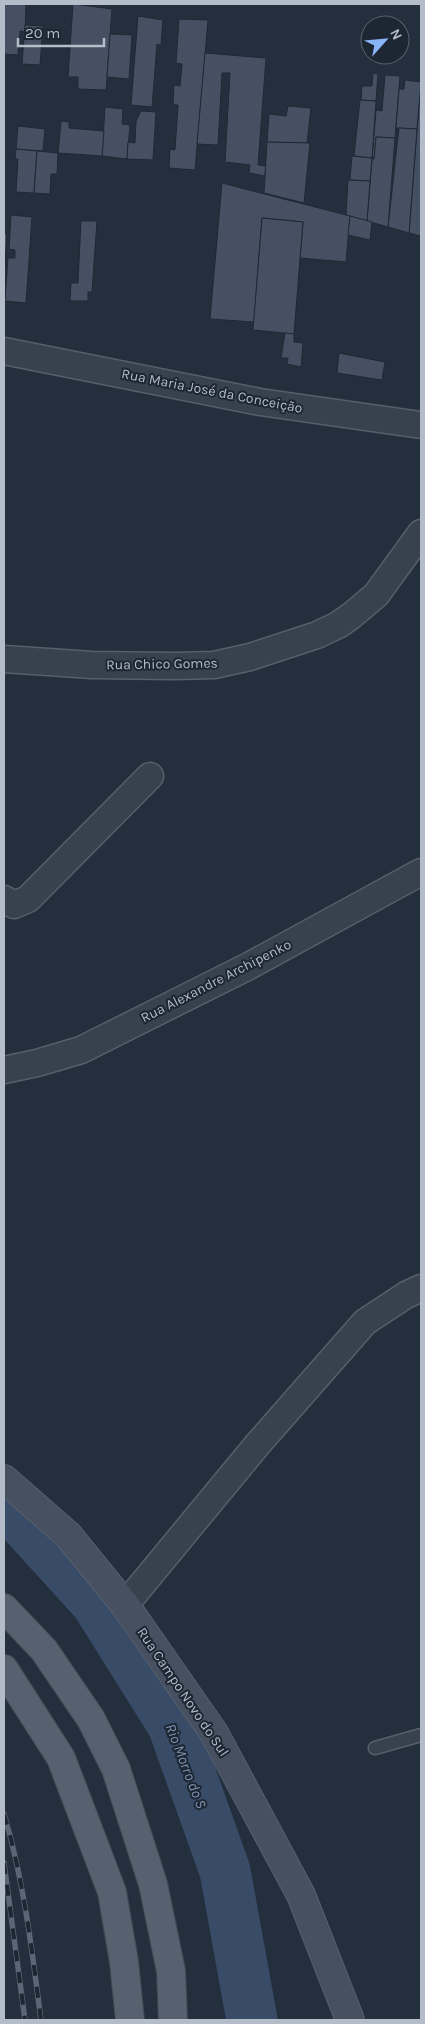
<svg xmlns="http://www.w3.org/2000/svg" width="425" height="2024" font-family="Karla,sans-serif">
<rect width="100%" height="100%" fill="#242f3e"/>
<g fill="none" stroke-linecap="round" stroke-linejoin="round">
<polyline stroke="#394c67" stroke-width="51" points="4,1501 96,1602 173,1725 225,1871 252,2020"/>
</g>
<g fill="#455162" stroke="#1f2835">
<polygon points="4,4 26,4 25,32 20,31 18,55 4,54"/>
<polygon points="73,4 112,9 106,90 78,89 78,77 68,77"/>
<polygon points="138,16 163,20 161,45 157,44 152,107 131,105"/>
<polygon points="179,19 208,20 195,170 169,168 170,149 175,150 178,105 173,105 174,85 180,86 182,64 176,63"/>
<polygon points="25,25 43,26 40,65 22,64"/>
<polygon points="110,34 132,35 129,79 107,77"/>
<polygon points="205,53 266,58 258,165 266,166 265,176 249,173 250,165 225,162 230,73 222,73 218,145 197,144"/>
<polygon points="373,73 378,74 376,101 361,100 362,86 372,86"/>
<polygon points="385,75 400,76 395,138 376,137 374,159 372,159 376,110 382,111"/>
<polygon points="421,79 421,236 409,233"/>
<polygon points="405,80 421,82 417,129 396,128 399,89 404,89"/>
<polygon points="360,100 376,101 372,158 354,156"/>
<polygon points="288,106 311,108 307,143 267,142 269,114 286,116"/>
<polygon points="105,107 123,109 122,124 130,125 127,159 102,156"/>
<polygon points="141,111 156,112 153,160 127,159 128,142 135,143 136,121"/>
<polygon points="61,121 69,122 69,128 104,131 102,156 58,153"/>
<polygon points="18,126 45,129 43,151 16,149"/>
<polygon points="399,128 417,129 409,233 388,227"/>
<polygon points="376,137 395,138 388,227 367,221 372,159 374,159"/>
<polygon points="267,142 310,143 304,203 264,193"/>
<polygon points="16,149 37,151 34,193 16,192 18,159 15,159"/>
<polygon points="37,151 58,153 57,174 51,174 50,194 34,193"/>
<polygon points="352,156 372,158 370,181 350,180"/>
<polygon points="348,180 370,181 367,221 346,215"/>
<polygon points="222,183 350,216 346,262 300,258 303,222 262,218 254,322 210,319"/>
<polygon points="11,215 32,217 26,303 5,301 8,258 15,258 15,250 9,249"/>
<polygon points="350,216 372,222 370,240 348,235"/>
<polygon points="262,218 303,222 294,334 253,330"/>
<polygon points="81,221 97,221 92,292 88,292 88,301 70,301 71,283 78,283"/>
<polygon points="4,234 7,234 4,278"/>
<polygon points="285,333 294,334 294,342 303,343 301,367 287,364 288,358 281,358"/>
<polygon points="339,353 385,362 382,380 337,373"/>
</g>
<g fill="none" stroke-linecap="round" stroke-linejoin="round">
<defs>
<polyline id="lane" points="375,1748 421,1735"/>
<g id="street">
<polyline points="4,351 260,402 421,425"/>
<polyline points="4,659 92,665 175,666 214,665 250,657 317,635 338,625 351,616 376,595 421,533"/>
<polyline points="4,899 14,905 28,899 150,776"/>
<polyline points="4,1070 37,1063 81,1050 247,967 421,872"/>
<polyline points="125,1605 257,1445 365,1322 406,1295 421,1288"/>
</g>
<polyline id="secondary" points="4,1479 68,1535 125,1605 214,1733 301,1895 350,2020"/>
<g id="primary">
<polyline points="4,1608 44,1650 91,1719 116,1769 153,1884 171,1971 173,2020"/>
<polyline points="4,1669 61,1758 112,1892 124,1962 130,2020"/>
</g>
</defs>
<use href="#lane" stroke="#565f6c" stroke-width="15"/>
<use href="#street" stroke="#565f6c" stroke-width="29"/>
<use href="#secondary" stroke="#565f6c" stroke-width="30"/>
<use href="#primary" stroke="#414a57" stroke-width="30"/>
<use href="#lane" stroke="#38414e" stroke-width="12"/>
<use href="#street" stroke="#38414e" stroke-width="26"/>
<use href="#secondary" stroke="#465061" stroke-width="28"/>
<use href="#primary" stroke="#56606e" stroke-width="28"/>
<defs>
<g id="rail">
<path d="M4 1814C24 1881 32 1951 41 2020"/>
<polyline points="4,1863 25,2020"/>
</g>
</defs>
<use href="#rail" stroke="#5a6575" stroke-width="5.5"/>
<use href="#rail" stroke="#1d2633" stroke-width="4" stroke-dasharray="11" stroke-linecap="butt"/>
</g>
<g text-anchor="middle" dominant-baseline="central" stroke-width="4" stroke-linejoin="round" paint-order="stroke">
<g font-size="14" fill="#b4bcc9" stroke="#1d2633">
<text transform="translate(212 391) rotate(11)">Rua Maria José da Conceição</text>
<text transform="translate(162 664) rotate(-1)">Rua Chico Gomes</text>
<text transform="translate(216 981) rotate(-27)">Rua Alexandre Archipenko</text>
<text transform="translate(183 1692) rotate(56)">Rua Campo Novo do Sul</text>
</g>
<g font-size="15" font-style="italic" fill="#7c92b1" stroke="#1d2633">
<text transform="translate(186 1766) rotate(69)">Rio Morro do S</text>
</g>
</g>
<rect width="425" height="2024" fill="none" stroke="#b4bcc9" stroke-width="10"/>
<g transform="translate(385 40) rotate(63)"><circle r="24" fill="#1d2633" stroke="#59626f"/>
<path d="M0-4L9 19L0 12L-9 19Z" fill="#8ab4f8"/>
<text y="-8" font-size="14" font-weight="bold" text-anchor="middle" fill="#b4bcc9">N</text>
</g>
<path d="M18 38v8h86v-8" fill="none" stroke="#b4bcc9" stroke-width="2.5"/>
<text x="25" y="38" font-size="15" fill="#b4bcc9" stroke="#1d2633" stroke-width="4" paint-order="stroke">20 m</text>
</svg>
